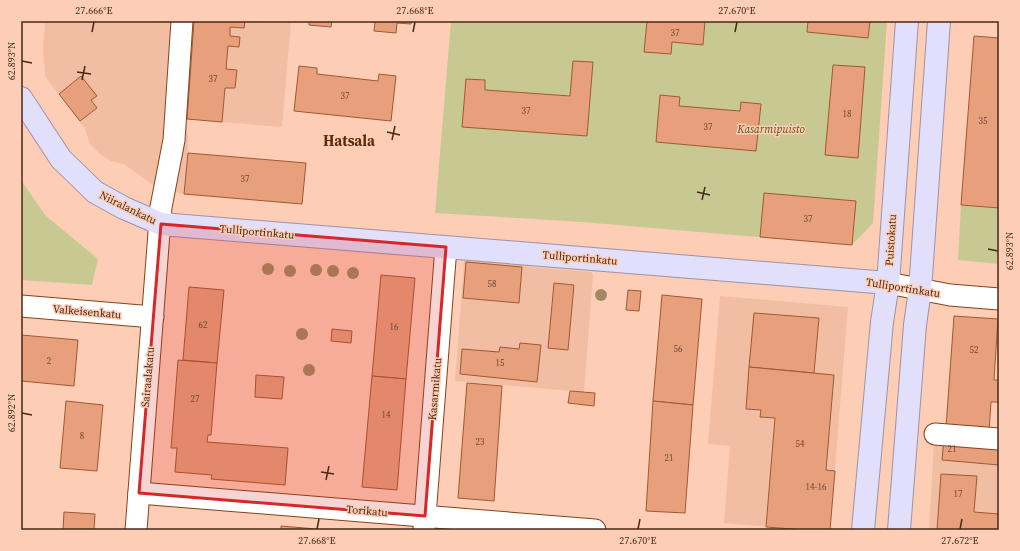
<svg xmlns="http://www.w3.org/2000/svg" width="1020" height="551" font-family="'Source Serif 4',serif">
<rect width="100%" height="100%" fill="#fecdb5"/>
<g fill="#f1bea3">
<polygon points="45,21 291,21 282,127 187,119 188,153 184,194 157,188 124,164 111,161 101,155 90,144 85,129 45,76 43,48"/>
<polygon points="464,260 524,265 531,267 591,272 593,275 584,392 455,381"/>
<polygon points="720,296 848,307 830,530 806,530 724,523 730,446 708,444"/>
<polygon points="935,427 999,433 999,530 929,530"/>
</g>
<g fill="#c8c992">
<polygon points="451,21 887,21 873,223 852,245 582,222 435,213"/>
<polygon points="21,180 45,215 98,259 92,285 21,280"/>
<polygon points="961,205 999,208 999,264 958,260"/>
</g>
<g fill="#e7a07b" stroke="#9f5931">
<polygon points="194,21 245,21 244,28 230,27 230,36 240,37 239,47 228,46 226,69 237,70 235,88 225,88 222,122 187,119"/>
<polygon points="309,21 332,21 331,27 309,25"/>
<polygon points="364,21 412,21 411,24 397,23 396,33 374,31 375,22"/>
<polygon points="647,21 705,21 703,45 672,42 671,54 644,52"/>
<polygon points="808,21 870,21 868,38 807,32"/>
<polygon points="974,36 999,38 999,208 961,205"/>
<polygon points="573,61 593,62 587,136 462,127 466,79 485,80 485,90 570,96"/>
<polygon points="833,65 865,67 858,158 825,155"/>
<polygon points="299,66 317,68 317,74 378,81 379,74 396,76 391,121 294,111"/>
<polygon points="81,76 97,96 91,100 97,108 80,121 59,94"/>
<polygon points="660,95 680,97 679,106 740,111 741,102 761,104 756,151 656,142"/>
<polygon points="188,153 306,163 302,204 184,194"/>
<polygon points="764,193 856,201 852,245 760,237"/>
<polygon points="466,262 522,267 519,303 463,298"/>
<polygon points="381,275 415,278 406,379 372,376"/>
<polygon points="554,283 574,285 568,350 548,348"/>
<polygon points="189,287 224,290 217,363 183,360"/>
<polygon points="628,290 641,291 639,311 626,310"/>
<polygon points="662,295 702,299 693,405 653,401"/>
<polygon points="754,313 819,318 814,373 749,367"/>
<polygon points="954,316 998,319 994,380 999,380 999,402 991,402 989,431 946,427"/>
<polygon points="332,329 352,331 351,343 331,341"/>
<polygon points="21,335 78,340 74,386 21,381"/>
<polygon points="520,343 541,345 537,382 460,374 462,349 499,352 500,347 519,349"/>
<polygon points="178,360 217,363 211,435 208,435 207,442 288,448 285,485 211,479 212,475 175,472 177,448 171,448"/>
<polygon points="749,367 834,375 826,470 835,471 830,530 806,530 766,527 775,418 760,417 761,410 746,409"/>
<polygon points="256,375 284,377 282,399 255,397"/>
<polygon points="372,376 406,379 397,490 362,487"/>
<polygon points="467,383 502,386 494,501 458,498"/>
<polygon points="570,391 595,393 594,406 568,403"/>
<polygon points="66,401 103,405 97,471 60,468"/>
<polygon points="653,401 693,405 685,513 646,511"/>
<polygon points="944,438 999,443 999,465 942,460"/>
<polygon points="941,474 977,476 974,512 999,514 999,530 937,530"/>
<polygon points="64,512 95,514 94,530 63,530"/>
<polygon points="281,526 328,530 281,530"/>
</g>
<g fill="none" stroke-linecap="round" stroke-linejoin="round">
<defs>
<g id="minor">
<polyline points="888,283 950,295 999,299"/>
<polyline points="21,306 153,317"/>
<polyline points="935,434 999,439"/>
<polyline points="139,493 595,530"/>
<polyline points="424,529 446,247"/>
<polyline points="136,530 161,207 174,140 182,21"/>
</g>
<g id="major">
<polyline points="21,98 61,159 95,192 124,208 161,224 888,283"/>
<polyline points="863,530 882,322 888,283 907,21"/>
<polyline points="899,530 915,325 920,290 939,21"/>
</g>
</defs>
<use href="#minor" stroke="#864218" stroke-width="23"/>
<use href="#major" stroke="#9e91a8" stroke-width="24"/>
<use href="#minor" stroke="#fff" stroke-width="21"/>
<use href="#major" stroke="#e1dffa" stroke-width="22"/>
</g>
<g fill="#a08a60">
<circle cx="268" cy="269" r="6"/>
<circle cx="316" cy="270" r="6"/>
<circle cx="290" cy="271" r="6"/>
<circle cx="333" cy="271" r="6"/>
<circle cx="353" cy="273" r="6"/>
<circle cx="601" cy="295" r="6"/>
<circle cx="302" cy="334" r="6"/>
<circle cx="309" cy="370" r="6"/>
</g>
<path fill="#d62828" fill-opacity="0.2" stroke="#d62828" stroke-width="3" stroke-linejoin="round" d="M161 224 446 247 425 516 139 493Z"/>
<path fill="none" stroke="#472918" stroke-width="1.5" d="M92 32 94 22M413 32 415 22M735 32 737 22M22 61 32 63M77 72 91 74M82 80 85 66M387 132 400 135M392 140 395 126M697 192 710 195M702 200 705 187M988 249 998 251M22 413 32 415M321 472 334 474M326 480 329 466M317 529 319 519M638 529 640 519M960 529 962 519"/>
<g text-anchor="middle" dominant-baseline="central" stroke-width="3" stroke-linejoin="round" paint-order="stroke">
<g font-size="9" fill="#6f4731">
<text x="675" y="33">37</text>
<text x="213" y="79">37</text>
<text x="345" y="96">37</text>
<text x="526" y="111">37</text>
<text x="847" y="114">18</text>
<text x="983" y="121">35</text>
<text x="708" y="127">37</text>
<text x="245" y="179">37</text>
<text x="808" y="219">37</text>
<text x="492" y="284">58</text>
<text x="203" y="325">62</text>
<text x="394" y="327">16</text>
<text x="678" y="349">56</text>
<text x="974" y="350">52</text>
<text x="49" y="361">2</text>
<text x="500" y="363">15</text>
<text x="195" y="399">27</text>
<text x="386" y="415">14</text>
<text x="82" y="436">8</text>
<text x="480" y="442">23</text>
<text x="800" y="444">54</text>
<text x="952" y="449">21</text>
<text x="669" y="458">21</text>
<text x="816" y="487">14-16</text>
<text x="958" y="494">17</text>
</g>
<g font-size="11" font-style="italic" fill="#54531b" stroke="#fecdb5">
<text x="771" y="129">Kasarmipuisto</text>
</g>
<g font-size="11" fill="#472918" stroke="#fecdb5">
<text transform="translate(128 208) rotate(26)">Niiralankatu</text>
<text transform="translate(257 232) rotate(5)">Tulliportinkatu</text>
<text transform="translate(891 240) rotate(-86)">Puistokatu</text>
<text transform="translate(580 258) rotate(5)">Tulliportinkatu</text>
<text transform="translate(903 288) rotate(9)">Tulliportinkatu</text>
<text transform="translate(87 312) rotate(5)">Valkeisenkatu</text>
<text transform="translate(148 377) rotate(-85)">Sairaalakatu</text>
<text transform="translate(435 389) rotate(-85)">Kasarmikatu</text>
<text transform="translate(367 511) rotate(5)">Torikatu</text>
</g>
<g font-size="15" font-weight="bold" fill="#5e2b0a" stroke="#fecdb5">
<text x="349" y="140">Hatsala</text>
</g>
</g>
<rect width="1020" height="551" fill="none" stroke="#fecdb5" stroke-width="44"/>
<rect x="22" y="22" width="976" height="507" fill="none" stroke="#472918" stroke-width="1.5"/>
<g font-size="10" text-anchor="middle" fill="#472918">
<text x="94" y="14">27.666°E</text>
<text x="415" y="14">27.668°E</text>
<text x="737" y="14">27.670°E</text>
<text transform="translate(11 61) rotate(-90)" y="4">62.893°N</text>
<text transform="translate(1009 251) rotate(-90)" y="4">62.893°N</text>
<text transform="translate(11 413) rotate(-90)" y="4">62.892°N</text>
<text x="317" y="544">27.668°E</text>
<text x="638" y="544">27.670°E</text>
<text x="960" y="544">27.672°E</text>
</g>
</svg>
